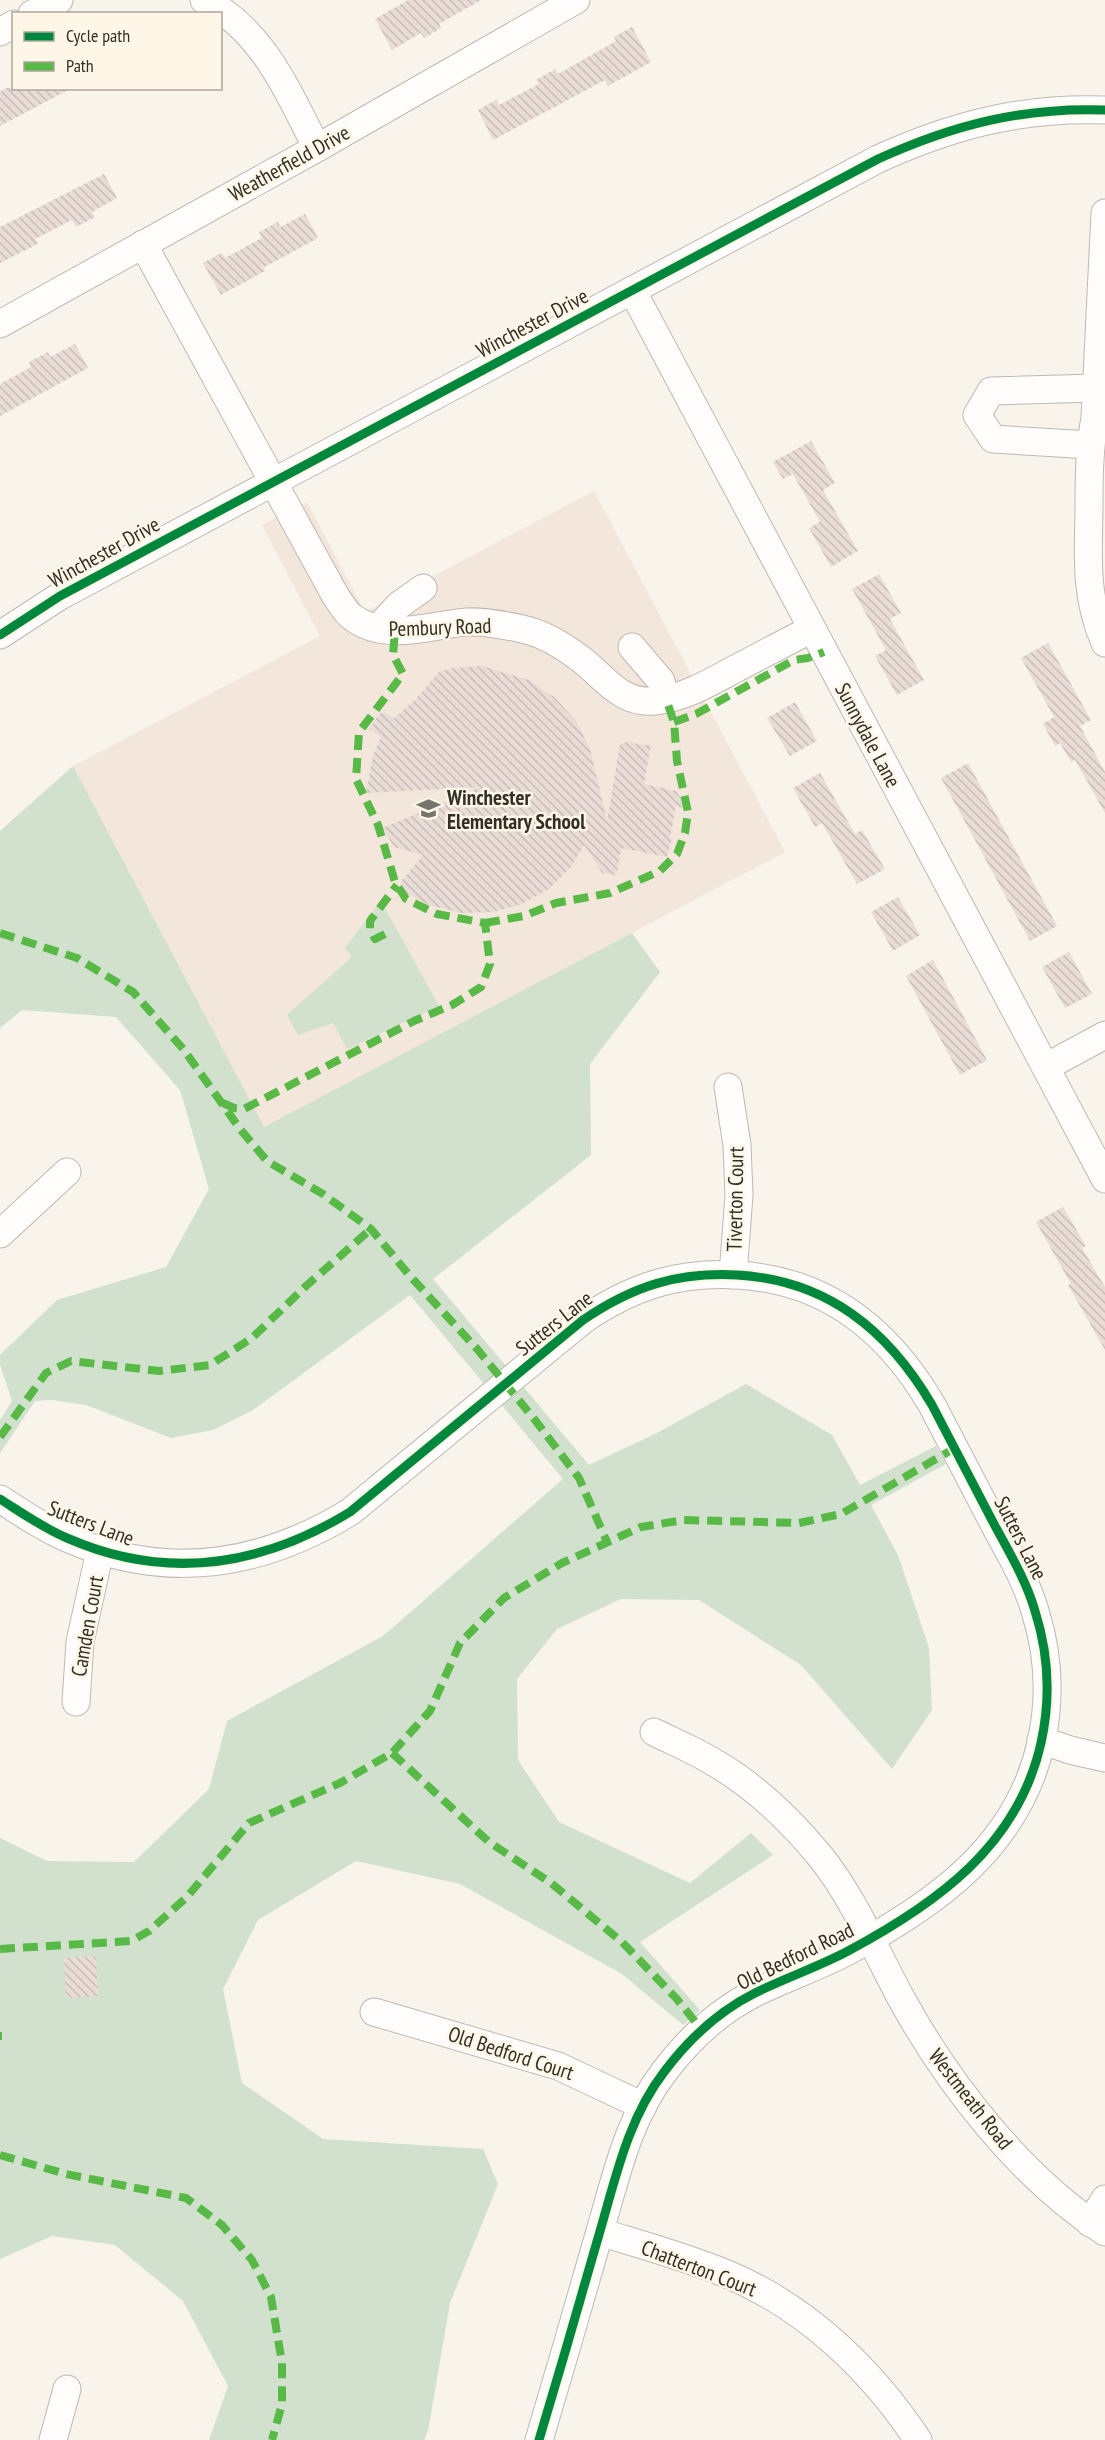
<svg xmlns="http://www.w3.org/2000/svg" width="1105" height="2440" font-family="'PT Sans Narrow',sans-serif">
<defs>
<pattern id="building-back-hatch" width="6" height="6" patternUnits="userSpaceOnUse" patternTransform="scale(1.5)"><rect width="6" height="6" fill="#e9dcd6"/><path d="M-1 5l2 2M0 0l6 6M5-1l2 2" fill="none" stroke="#c8bdb8"/></pattern>
</defs>
<rect width="100%" height="100%" fill="#f8f4ec"/>
<polygon fill="#f3e6db" points="594,491 785,852 264,1128 73,766 320,636 262,525 307,502 365,612"/>
<g fill="#d1e1cd">
<polygon points="73,766 264,1127 632,933 660,972 590,1064 591,1155 433,1279 589,1465 657,1433 746,1384 832,1435 860,1485 936,1446 946,1464 871,1505 898,1555 929,1648 932,1710 892,1769 801,1665 699,1600 621,1599 557,1629 517,1679 518,1760 559,1822 690,1883 751,1833 773,1855 640,1942 700,2010 683,2025 622,1974 460,1884 356,1861 258,1920 223,1989 242,2083 323,2139 483,2149 498,2184 450,2303 428,2431 424,2440 209,2440 228,2386 183,2301 115,2245 52,2236 0,2259 0,1838 47,1861 134,1862 209,1789 227,1721 383,1636 563,1479 410,1295 253,1410 213,1430 171,1438 86,1405 51,1400 35,1401 0,1453 0,1420 12,1401 0,1365 0,1355 57,1300 166,1267 209,1189 180,1090 116,1017 22,1010 0,1028 0,831"/>
<polygon points="381,901 439,1006 347,1049 333,1023 298,1035 287,1015 352,957 345,948"/>
</g>
<g fill="url(#building-back-hatch)">
<polygon points="408,0 481,0 439,24 441,28 424,38 421,33 392,50 375,19"/>
<polygon points="632,27 651,62 608,86 605,80 493,140 478,110 496,100 499,105 539,84 536,80 555,69 558,74 616,41 614,37"/>
<polygon points="6,88 72,88 0,126 0,92"/>
<polygon points="104,174 117,198 92,212 95,217 76,227 72,220 35,239 38,244 0,263 0,227"/>
<polygon points="305,214 318,238 263,268 265,271 221,295 203,263 222,253 225,258 262,238 259,232 278,222 280,227"/>
<polygon points="75,344 88,368 0,416 0,384 31,367 29,362 48,352 50,357"/>
<polygon points="811,441 835,483 823,490 858,551 831,567 809,528 820,522 793,474 783,479 773,462"/>
<polygon points="879,574 901,613 890,619 924,680 897,695 875,656 886,650 852,589"/>
<polygon points="1048,643 1091,720 1080,726 1105,772 1105,813 1075,760 1071,762 1060,743 1055,746 1043,724 1054,717 1021,658"/>
<polygon points="482,666 529,680 555,698 576,721 590,749 607,821 620,744 627,742 651,746 644,784 676,791 688,809 676,806 670,839 672,839 667,857 621,848 617,875 602,873 584,845 571,867 549,889 522,904 492,912 461,913 429,905 403,891 400,883 423,855 394,847 383,828 480,787 366,793 373,755 381,737 369,729 379,714 385,712 393,719 416,699 439,672 453,668"/>
<polygon points="795,702 817,741 790,756 767,718"/>
<polygon points="968,763 1057,926 1030,941 941,778"/>
<polygon points="820,773 855,834 862,830 885,869 857,884 822,823 815,827 793,788"/>
<polygon points="898,897 920,935 893,951 871,912"/>
<polygon points="1069,952 1092,994 1065,1008 1042,967"/>
<polygon points="933,960 987,1060 960,1075 906,976"/>
<polygon points="1063,1207 1086,1246 1082,1248 1105,1287 1105,1350 1068,1285 1071,1284 1036,1222"/>
<polygon points="96,1956 98,1996 66,1998 64,1958"/>
</g>
<g fill="none" stroke-linecap="round" stroke-linejoin="round">
<defs>
<g id="minor">
<path d="M204 0C263 30 288 92 317 148"/>
<polyline points="32,14 59,0"/>
<polyline points="0,32 14,24"/>
<path d="M1105 213 1095 418C1089 449 1089 479 1089 511 1088 559 1085 597 1105 643"/>
<path d="M143 244 335 595C340 602 345 612 352 617 387 643 429 625 467 622 485 621 504 625 522 629 543 633 565 647 582 660 605 678 621 704 655 701 684 698 709 683 735 669 760 656 786 642 812 629"/>
<polyline points="632,290 1105,1179"/>
<polyline points="0,324 317,148 576,0"/>
<polyline points="1090,445 993,439 977,415 991,391 1096,388"/>
<polyline points="378,628 399,605 423,588"/>
<path d="M0 635 60 596 878 159C953 125 1022 107 1105 110"/>
<polyline points="632,647 661,681 666,699"/>
<polyline points="1046,1067 1105,1035"/>
<polyline points="728,1087 737,1145 739,1195 733,1275"/>
<polyline points="0,1234 67,1172"/>
<path d="M0 1499C22 1513 43 1528 67 1538 165 1581 260 1567 350 1512L583 1320C633 1286 677 1272 737 1275 827 1280 888 1330 932 1405 953 1445 974 1485 994 1524 1009 1552 1026 1580 1035 1611 1049 1655 1051 1698 1041 1743 1018 1846 936 1904 848 1951 818 1967 785 1978 755 1993 719 2011 688 2040 664 2072 627 2120 615 2181 598 2238 579 2305 559 2373 539 2440"/>
<polyline points="76,1702 80,1642 100,1551"/>
<path d="M654 1732C674 1742 696 1751 715 1763 755 1786 791 1821 820 1856 855 1900 875 1950 901 1998 948 2084 1022 2179 1105 2232"/>
<polyline points="1041,1740 1070,1750 1105,1758"/>
<polyline points="374,2012 558,2066 643,2106"/>
<polyline points="1090,2223 1105,2199"/>
<path d="M600 2232C642 2245 686 2257 727 2274 806 2307 871 2369 918 2440"/>
<polyline points="53,2440 67,2389"/>
</g>
</defs>
<use href="#minor" stroke="#bdb9b2" stroke-width="29"/>
<use href="#minor" stroke="#fefdfc" stroke-width="27"/>
<g stroke="#58b947" stroke-width="8" stroke-dasharray="15 8" stroke-linecap="butt">
<polyline points="674,722 696,714 794,660 808,658 824,652"/>
<polyline points="485,923 524,916 556,903 610,893 660,871 677,854 685,833 688,812 677,761 674,722 666,699"/>
<polyline points="0,933 77,958 133,992 184,1050 240,1129 267,1161 323,1194 371,1229 410,1276 478,1350 535,1420 579,1478 607,1542"/>
<polyline points="385,934 375,939 370,929 370,921 397,885"/>
<polyline points="223,1103 234,1108 244,1109 414,1021 452,1005 481,987 490,964 485,923 437,914 406,899 395,882 378,825 356,779 359,732 403,674 393,655 395,631"/>
<polyline points="0,1437 46,1373 71,1361 159,1371 210,1365 252,1338 306,1286 371,1229"/>
<polyline points="392,1753 489,1842 551,1883 622,1942 676,1998 702,2030"/>
<polyline points="0,1949 131,1941 149,1931 187,1897 249,1823 340,1783 392,1753 430,1711 460,1643 504,1598 562,1563 641,1527 684,1520 799,1523 841,1514 955,1448"/>
<polyline points="0,2036 2,2036"/>
<polyline points="0,2155 66,2174 186,2198 222,2225 252,2260 271,2297 282,2363 282,2404 272,2440"/>
</g>
<defs>
<g id="cycleway">
<path d="M0 635 60 596 878 159C953 125 1022 107 1105 110"/>
<path d="M0 1499C22 1513 43 1528 67 1538 165 1581 260 1567 350 1512L583 1320C633 1286 677 1272 737 1275 827 1280 888 1330 932 1405 953 1445 974 1485 994 1524 1009 1552 1026 1580 1035 1611 1049 1655 1051 1698 1041 1743 1018 1846 936 1904 848 1951 818 1967 785 1978 755 1993 719 2011 688 2040 664 2072 627 2120 615 2181 598 2238 579 2305 559 2373 539 2440"/>
</g>
</defs>
<use href="#cycleway" stroke="#fef6e6" stroke-width="13"/>
<use href="#cycleway" stroke="#00873e" stroke-width="9"/>
</g>
<defs>
<symbol id="school-bare" viewBox="-9 -9 18 18"><path d="M0-5L7-2L0 1L-7-2ZM-4 1L0 2.5L4 1V4Q0 6-4 4Z" fill="#77746d" stroke="#fef6e6" stroke-width="2.5" paint-order="stroke"/></symbol>
</defs>
<g fill-rule="evenodd">
<use href="#school-bare" x="412" y="792" width="33" height="33"/>
</g>
<g text-anchor="middle" dominant-baseline="central" stroke-width="5" stroke-linejoin="round" paint-order="stroke">
<g font-size="21" fill="#322f28" stroke="#fef6e6">
<text transform="translate(289 163) rotate(-29)">Weatherfield Drive</text>
<text transform="translate(532 323) rotate(-28)">Winchester Drive</text>
<text transform="translate(104 552) rotate(-29)">Winchester Drive</text>
<text transform="translate(440 627) rotate(-2)">Pembury Road</text>
<text transform="translate(868 735) rotate(62)">Sunnydale Lane</text>
<text transform="translate(735 1199) rotate(-89)">Tiverton Court</text>
<text transform="translate(554 1323) rotate(-38)">Sutters Lane</text>
<text transform="translate(91 1523) rotate(21)">Sutters Lane</text>
<text transform="translate(1021 1538) rotate(63)">Sutters Lane</text>
<text transform="translate(87 1626) rotate(-80)">Camden Court</text>
<text transform="translate(795 1956) rotate(-26)">Old Bedford Road</text>
<text transform="translate(511 2053) rotate(18)">Old Bedford Court</text>
<text transform="translate(971 2099) rotate(52)">Westmeath Road</text>
<text transform="translate(699 2268) rotate(21)">Chatterton Court</text>
</g>
<g font-size="21" font-weight="bold" fill="#322f28" stroke="#fef6e6" text-anchor="start">
<text x="447" y="797">Winchester<tspan x="447" dy="24">Elementary School</tspan></text>
</g>
</g>
<rect x="12" y="12" width="210" height="78" fill="#fef6e6" stroke="#aca69a" stroke-width="1.5"/>
<rect x="24" y="32" width="30" height="9" fill="#00873e" stroke="#aca69a" stroke-width="1.5"/>
<text x="66" y="42" font-size="18" fill="#322f28">Cycle path</text>
<rect x="24" y="62" width="30" height="9" fill="#58b947" stroke="#aca69a" stroke-width="1.5"/>
<text x="66" y="72" font-size="18" fill="#322f28">Path</text>
</svg>
